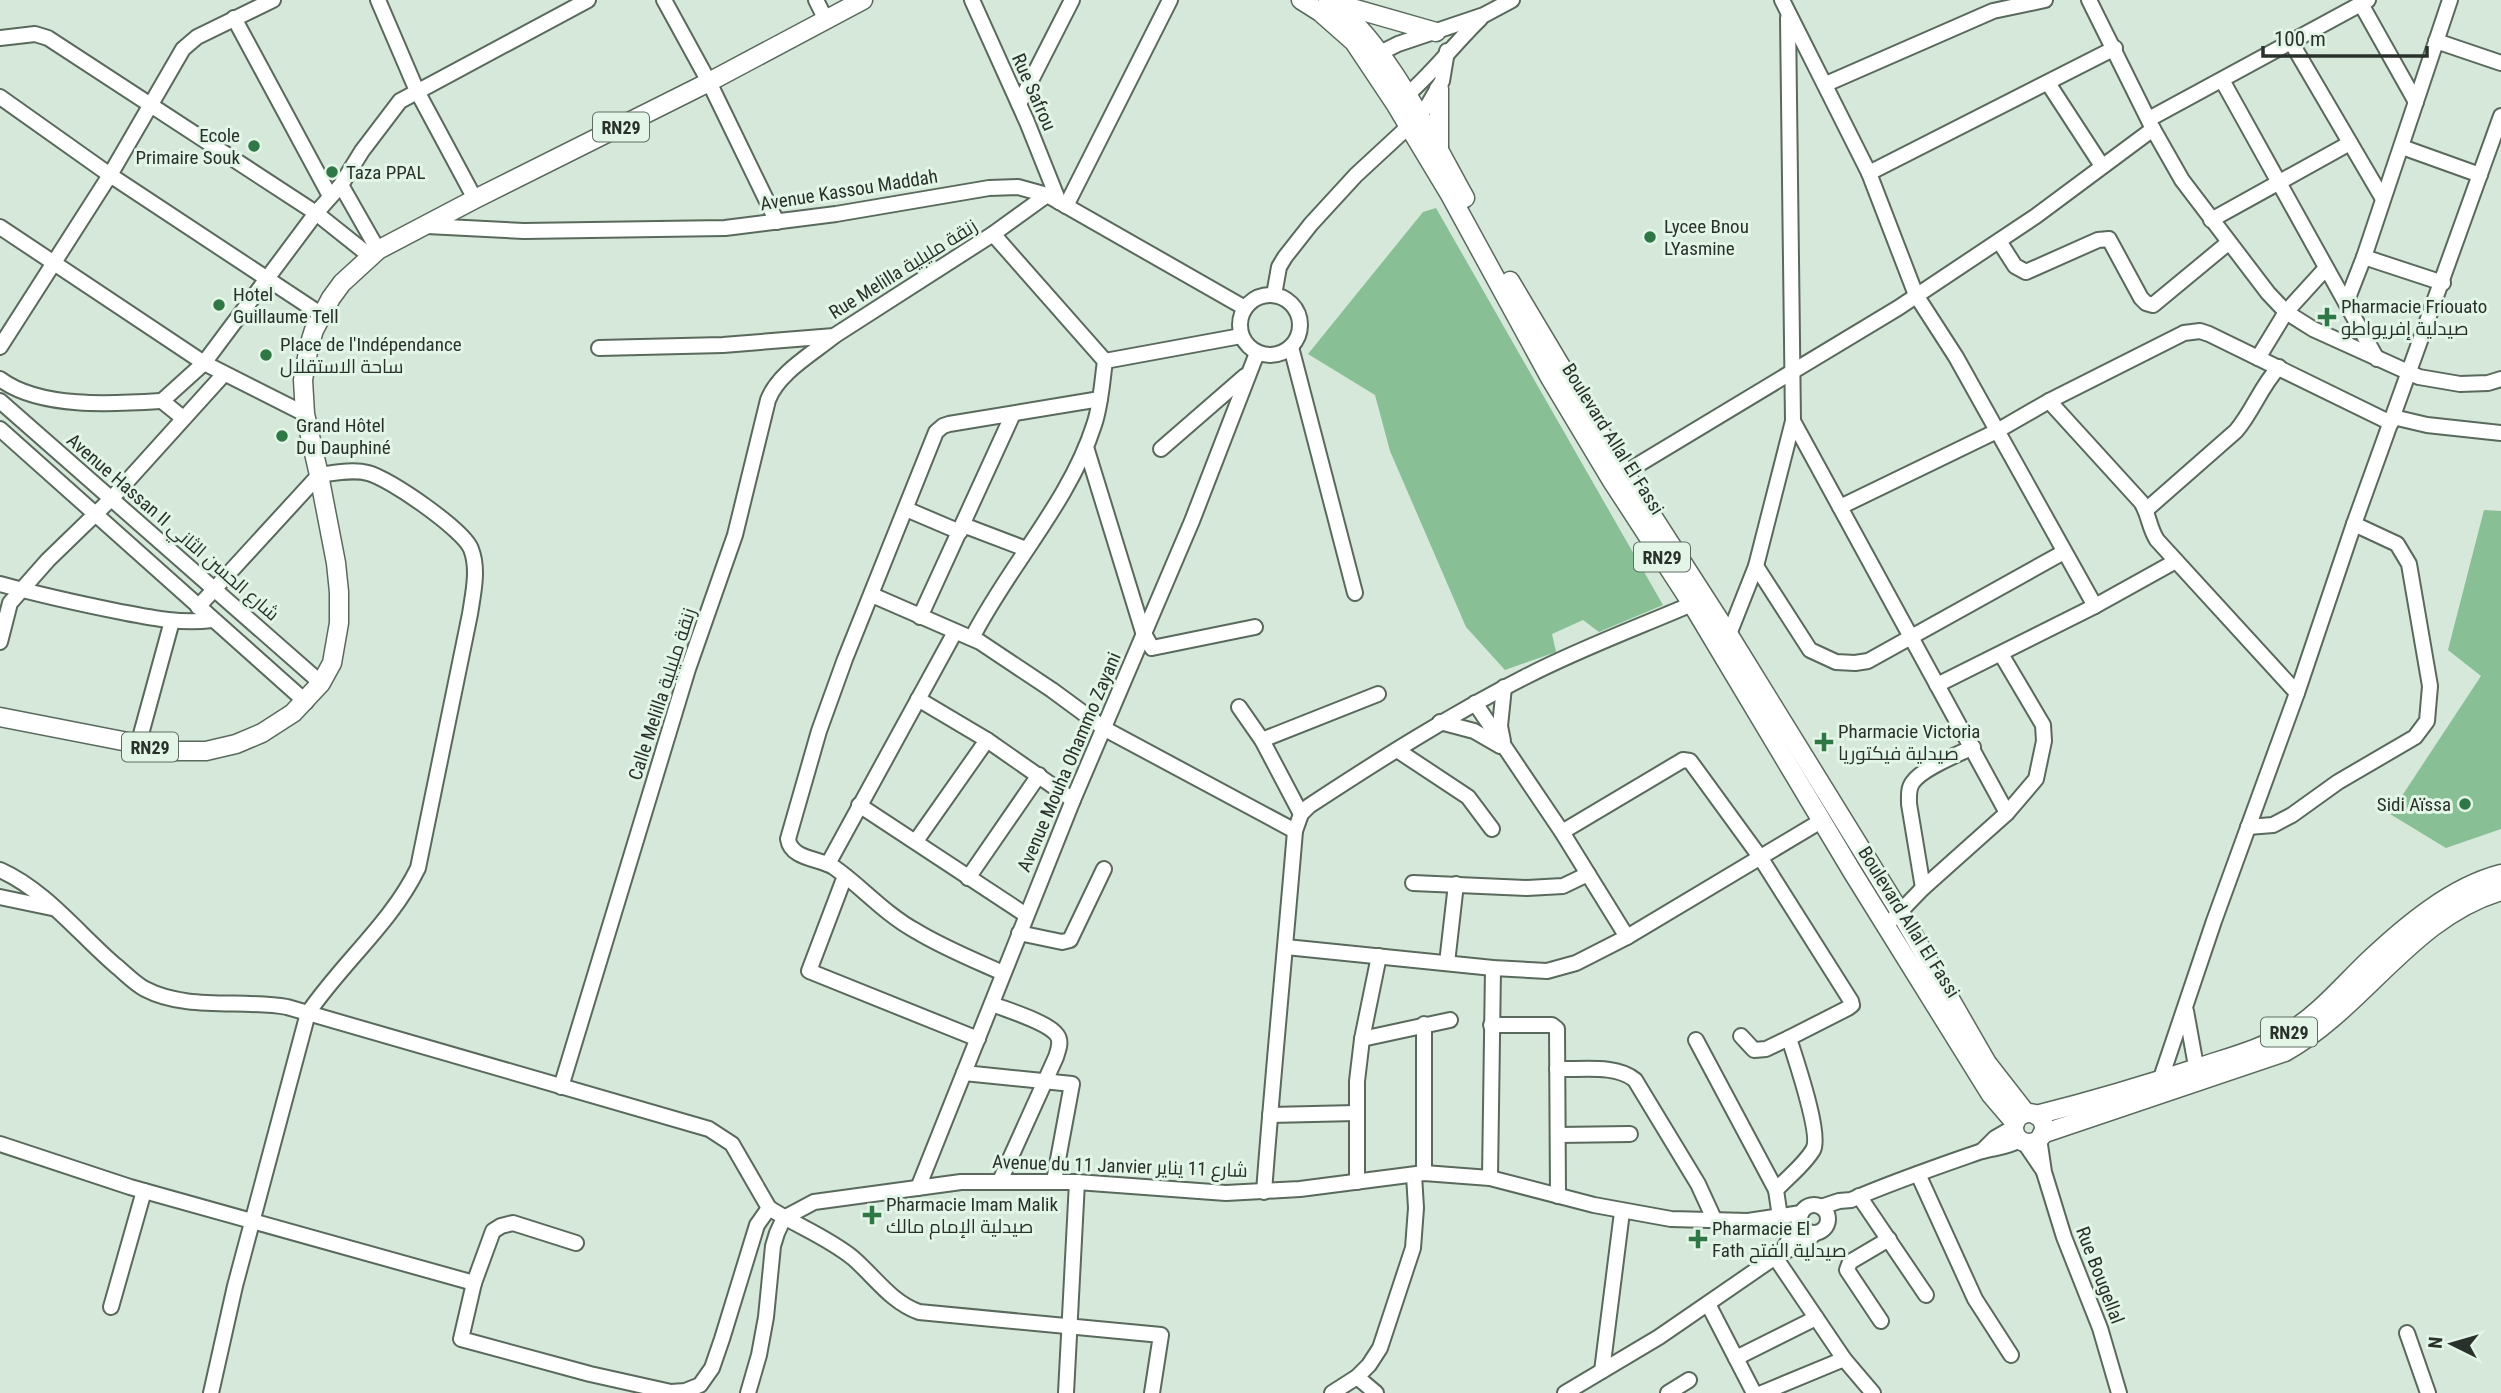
<svg xmlns="http://www.w3.org/2000/svg" width="2501" height="1393" font-family="'Roboto Condensed',Cairo,sans-serif">
<rect width="100%" height="100%" fill="#d5e8d9"/>
<g fill="#89bf95">
<polygon points="1436,208 1663,605 1599,632 1583,620 1552,634 1556,652 1505,670 1466,627 1390,451 1375,395 1308,354 1423,212"/>
<polygon points="2484,510 2501,511 2501,829 2446,848 2390,814 2481,676 2448,650"/>
</g>
<g fill="none" stroke-linecap="round" stroke-linejoin="round">
<defs>
<g id="minor">
<polyline points="378,0 417,91 475,199"/>
<polyline points="664,0 709,82 777,222"/>
<polyline points="816,0 826,20"/>
<polyline points="972,0 1027,122 1059,202"/>
<polyline points="1782,0 1869,173 1916,295 1956,357 2095,606"/>
<polyline points="2089,0 2153,129 2182,180 2268,293 2286,312 2313,329 2419,377 2460,384 2488,383 2501,379"/>
<polyline points="2361,4 2416,102"/>
<polyline points="234,18 330,196"/>
<polyline points="0,38 35,34 48,38 316,213 370,256"/>
<polyline points="2436,41 2501,63"/>
<polyline points="2291,42 2383,199"/>
<polyline points="1370,58 1398,44 1484,15 1512,0"/>
<polyline points="2222,80 2377,359"/>
<polyline points="2048,83 2102,166"/>
<polyline points="1826,84 1993,11 2045,0"/>
<polyline points="0,97 110,175 322,315"/>
<path d="M1399 102C1430 77 1453 45 1480 19"/>
<polyline points="1019,104 1072,0"/>
<polyline points="2149,119 2368,0"/>
<polyline points="2402,147 2480,175"/>
<polyline points="1869,173 2115,48"/>
<polyline points="341,185 378,250"/>
<polyline points="1066,206 1170,0"/>
<polyline points="2211,220 2350,143"/>
<polyline points="427,226 524,231 725,228 836,214 989,188 1018,187 1047,195 1245,308"/>
<polyline points="0,227 204,363 305,414"/>
<polyline points="1999,241 2015,266 2026,272 2098,240 2109,239 2141,298 2146,303 2153,305 2228,243"/>
<polyline points="2364,257 2443,283"/>
<polyline points="1274,295 1279,267 1285,257 1311,224 1356,175 1409,126 1428,105 1442,81 1447,51"/>
<circle cx="1270" cy="325" r="30"/>
<polyline points="2346,303 2364,257 2450,0"/>
<polyline points="0,347 110,175 183,49 197,37 273,0"/>
<polyline points="1291,347 1355,593"/>
<polyline points="599,348 723,345 834,336 993,234 1047,195"/>
<polyline points="2258,358 2286,312 2326,268"/>
<polyline points="1105,361 1241,336"/>
<path d="M0 379C40 409 114 404 162 401"/>
<polyline points="0,401 321,683"/>
<polyline points="162,401 204,363 316,213 341,185 362,151 400,101 588,0"/>
<polyline points="162,401 183,418"/>
<path d="M2049 401 2141 502C2149 514 2149 528 2157 540L2297 693"/>
<polyline points="2393,417 2427,425 2501,433"/>
<polyline points="1793,421 2007,813"/>
<polyline points="0,429 306,702"/>
<polyline points="1086,447 1143,632 1152,648 1255,627"/>
<polyline points="1161,449 1245,376"/>
<polyline points="1616,478 1898,308 2036,216 2153,129"/>
<polyline points="1840,507 1997,431 2049,401 2184,333 2200,331 2209,334 2391,423"/>
<polyline points="906,509 960,532"/>
<path d="M2146 510 2236 431C2253 411 2261 386 2279 367"/>
<polyline points="963,525 1026,549"/>
<polyline points="1756,566 1810,650 1836,662 1855,663 1868,661 2064,552"/>
<path d="M0 584C40 595 81 604 121 612 152 618 181 624 212 620"/>
<polyline points="872,595 980,642 1052,690 1105,729 1295,831"/>
<path d="M198 607 319 475C334 473 353 469 368 473 389 478 464 530 471 549 479 569 473 594 470 614L418 868C392 922 342 963 308 1013L235 1286 211 1393"/>
<polyline points="920,617 1013,414"/>
<path d="M972 638C1008 567 1070 501 1094 425 1101 405 1102 382 1105 361L993 234"/>
<polyline points="0,642 10,603 48,560 112,498 224,374"/>
<polyline points="1726,642 1756,566 1793,421 1788,18"/>
<polyline points="1937,685 2095,606 2176,561"/>
<polyline points="918,699 987,740 1073,800"/>
<polyline points="1239,707 1262,740 1301,814"/>
<polyline points="1440,722 1474,731 1500,746"/>
<polyline points="1262,740 1378,694"/>
<polyline points="1503,741 1500,726 1504,687"/>
<polyline points="138,745 172,621"/>
<polyline points="1397,750 1468,797 1492,829"/>
<polyline points="859,805 1026,915"/>
<polyline points="2248,827 2273,825 2292,815 2338,782 2415,737 2427,721 2430,686 2409,564 2397,544 2354,524"/>
<path d="M1562 832 1683 760 1690 761 1760 857 1851 1001 1852 1005 1848 1008 1789 1038C1795 1058 1822 1135 1813 1150 1804 1165 1788 1177 1776 1190L1780 1217"/>
<polyline points="916,841 987,740"/>
<polyline points="828,864 955,632"/>
<path d="M0 870C45 890 78 933 115 965 125 973 134 983 145 989 187 1011 241 999 287 1007L709 1129 732 1144 769 1208"/>
<polyline points="845,876 809,971 978,1039"/>
<polyline points="968,878 1039,775"/>
<polyline points="1413,883 1527,888 1563,886 1588,874"/>
<path d="M1923 888 1909 804C1909 796 1908 788 1913 782 1923 768 1957 755 1973 747"/>
<polyline points="0,897 52,908"/>
<polyline points="1893,919 1923,888 2007,813 2036,779 2044,741 2043,725 2001,654"/>
<polyline points="1019,933 1062,942 1070,940 1104,869"/>
<polyline points="1627,937 1821,821"/>
<polyline points="1286,947 1493,968 1547,971 1576,963 1627,937 1562,832 1475,703"/>
<polyline points="1447,963 1456,884"/>
<path d="M1003 973C974 960 944 948 916 931 885 914 863 888 835 868 821 858 791 860 788 839L819 731 845 659 936 432 943 426 949 424 1100 399"/>
<path d="M992 1004C1007 1010 1048 1022 1057 1035 1062 1042 1058 1050 1056 1057L1000 1181"/>
<polyline points="2186,1011 2198,1077"/>
<polyline points="1491,1025 1552,1025 1557,1029 1558,1196"/>
<polyline points="1741,1036 1754,1050 1766,1049 1789,1038"/>
<polyline points="1362,1039 1450,1020"/>
<polyline points="1696,1040 1776,1190"/>
<path d="M1557 1069C1581 1070 1616 1064 1635 1080L1698 1184 1715 1221"/>
<polyline points="964,1073 1072,1084 1054,1181"/>
<polyline points="2160,1081 2214,921 2297,693 2354,524 2501,116"/>
<path d="M561 1087 688 669 735 535 768 400C778 373 812 354 834 336"/>
<polyline points="1270,1115 1356,1113"/>
<polyline points="1558,1135 1630,1134"/>
<polyline points="2039,1138 2044,1172 2064,1237 2100,1328 2119,1393"/>
<polyline points="2024,1142 2043,1170"/>
<polyline points="0,1144 130,1187 474,1283"/>
<polyline points="1982,1151 1995,1138 2014,1127"/>
<polyline points="1424,1173 1424,1024"/>
<polyline points="1918,1174 1975,1299 2011,1355"/>
<polyline points="1490,1178 1493,968"/>
<polyline points="1357,1182 1357,1081 1362,1039 1379,956"/>
<polyline points="918,1188 1073,800 1192,521 1257,353"/>
<path d="M1264 1192C1273 1072 1285 952 1295 831L1301 814 1309 806C1379 760 1450 715 1525 677 1579 649 1636 628 1692 604"/>
<polyline points="1859,1196 1926,1295"/>
<circle cx="1814" cy="1219" r="14"/>
<path d="M1821 1207 1839 1201 1851 1200C1892 1182 1936 1167 1979 1152 1994 1147 2004 1149 2020 1140"/>
<path d="M576 1243 513 1223 501 1226 493 1231 474 1283 461 1339 590 1374 671 1392 685 1391 700 1385 712 1368 722 1339 757 1225 769 1208C797 1226 827 1237 853 1258 875 1277 891 1302 919 1312L1161 1335 1152 1393"/>
<polyline points="1781,1253 1800,1222"/>
<polyline points="1775,1257 1844,1359 1873,1393"/>
<polyline points="1708,1304 1754,1393"/>
<polyline points="111,1307 144,1191"/>
<polyline points="1881,1321 1847,1270 1850,1262 1889,1239"/>
<polyline points="2407,1333 2428,1393"/>
<polyline points="1736,1358 1816,1318"/>
<polyline points="1602,1371 1622,1212"/>
<polyline points="1357,1377 1376,1393"/>
<polyline points="748,1393 759,1355 766,1317 773,1246 777,1233 784,1218 814,1202 961,1182 1077,1182 1226,1193 1300,1189 1424,1173 1490,1178 1594,1205 1671,1219 1748,1221 1801,1213"/>
<polyline points="1066,1393 1077,1182"/>
<polyline points="1332,1393 1357,1377 1369,1365 1380,1348 1413,1248 1416,1208 1414,1175"/>
<polyline points="1565,1393 1659,1337 1781,1253 1802,1244 1814,1234"/>
<polyline points="1668,1393 1689,1380"/>
<polyline points="1762,1393 1844,1359"/>
</g>
<g id="major">
<polyline points="1301,0 1320,12 1354,42 1396,105 1449,193 1549,376 1612,481 1692,604 1853,873 1991,1095 2015,1123"/>
<path d="M1328 0C1384 38 1432 139 1465 198"/>
<polyline points="1338,4 1436,32"/>
<polyline points="1439,89 1439,148"/>
<polyline points="1510,281 1624,472 1729,635 1900,912 1987,1063 2026,1113"/>
<polyline points="0,717 174,751 206,751 236,744 262,733 293,713 321,683 332,663 339,623 339,592 336,563 319,475 305,414 303,380 309,346 314,330 331,298 342,283 378,250 475,199 709,82 863,0"/>
<circle cx="2029" cy="1128" r="15"/>
<path d="M2036 1115C2092 1101 2146 1085 2200 1067 2230 1057 2262 1049 2289 1032 2319 1014 2343 985 2368 961 2405 926 2451 887 2501 874"/>
<path d="M2042 1134 2285 1052C2364 1008 2412 917 2501 891"/>
</g>
</defs>
<use href="#minor" stroke="#59695c" stroke-width="18"/>
<use href="#major" stroke="#59695c" stroke-width="21"/>
<use href="#minor" stroke="#fff" stroke-width="14"/>
<use href="#major" stroke="#fff" stroke-width="18"/>
</g>
<g fill="#2f7846" stroke="#e2f5e6" stroke-width="2.5">
<circle cx="254" cy="146" r="7"/>
<circle cx="332" cy="172" r="7"/>
<circle cx="1650" cy="237" r="7"/>
<circle cx="219" cy="305" r="7"/>
<path d="M2323.5 306.5h7v7h7v7h-7v7h-7v-7h-7v-7h7z"/>
<circle cx="266" cy="355" r="7"/>
<circle cx="282" cy="436" r="7"/>
<path d="M1820.5 731.5h7v7h7v7h-7v7h-7v-7h-7v-7h7z"/>
<circle cx="2465" cy="804" r="7"/>
<path d="M868.5 1204.5h7v7h7v7h-7v7h-7v-7h-7v-7h7z"/>
<path d="M1694.5 1228.5h7v7h7v7h-7v7h-7v-7h-7v-7h7z"/>
</g>
<g text-anchor="middle" dominant-baseline="central" stroke-width="6" stroke-linejoin="round" paint-order="stroke">
<g fill="#e2f5e6" stroke="#616c63" stroke-width="2">
<rect x="593" y="112.5" width="56" height="29" rx="5"/>
<rect x="1634" y="542.5" width="56" height="29" rx="5"/>
<rect x="122" y="732.5" width="56" height="29" rx="5"/>
<rect x="2261" y="1017.5" width="56" height="29" rx="5"/>
</g>
<g font-size="18" font-weight="bold" fill="#2a312b">
<text x="621" y="127">RN29</text>
<text x="1662" y="557">RN29</text>
<text x="150" y="747">RN29</text>
<text x="2289" y="1032">RN29</text>
</g>
<g font-size="19" fill="#2a312b" stroke="#e2f5e6">
<text transform="translate(1034 92) rotate(66)">Rue Safrou</text>
<text transform="translate(849 190) rotate(-9)">Avenue Kassou Maddah</text>
<text transform="translate(903 269) rotate(-32)">Rue Melilla زنقة مليلية</text>
<text transform="translate(1613 439) rotate(58)">Boulevard Allal El Fassi</text>
<text transform="translate(173 527) rotate(41)">Avenue Hassan II شارع الحسن الثاني</text>
<text transform="translate(662 694) rotate(-72)">Calle Melilla زنقة مليلية</text>
<text transform="translate(1069 762) rotate(-67)">Avenue Mouha Ohammo Zayani</text>
<text transform="translate(1909 922) rotate(58)">Boulevard Allal El Fassi</text>
<text transform="translate(1120 1166) rotate(2)">Avenue du 11 Janvier شارع 11 يناير</text>
<text transform="translate(2100 1275) rotate(69)">Rue Bougellal</text>
</g>
<g font-size="19" fill="#2a312b" stroke="#e2f5e6" text-anchor="start">
<text x="240" y="135" text-anchor="end">Ecole<tspan x="240" dy="22">Primaire Souk</tspan></text>
<text x="346" y="172">Taza PPAL</text>
<text x="1664" y="226">Lycee Bnou<tspan x="1664" dy="22">LYasmine</tspan></text>
<text x="233" y="294">Hotel<tspan x="233" dy="22">Guillaume Tell</tspan></text>
<text x="2341" y="306">Pharmacie Friouato<tspan x="2341" dy="22">صيدلية إفريواطو</tspan></text>
<text x="280" y="344">Place de l'Indépendance<tspan x="280" dy="22">ساحة الاستقلال</tspan></text>
<text x="296" y="425">Grand Hôtel<tspan x="296" dy="22">Du Dauphiné</tspan></text>
<text x="1838" y="731">Pharmacie Victoria<tspan x="1838" dy="22">صيدلية فيكتوريا</tspan></text>
<text x="2451" y="804" text-anchor="end">Sidi Aïssa</text>
<text x="886" y="1204">Pharmacie Imam Malik<tspan x="886" dy="22">صيدلية الإمام مالك</tspan></text>
<text x="1712" y="1228">Pharmacie El<tspan x="1712" dy="22">Fath صيدلية الفتح</tspan></text>
</g>
</g>
<g transform="translate(2452 1344) rotate(275)" stroke="#e2f5e6" stroke-width="5" paint-order="stroke">
<path d="M0-5L12 26L0 18L-12 26Z" fill="#2a312b"/>
<text y="-10" font-size="19" font-weight="bold" text-anchor="middle" fill="#2a312b">N</text>
</g>
<path d="M2263 46v10h164v-10" fill="none" stroke="#2a312b" stroke-width="3.5"/>
<text x="2274" y="46" font-size="21" fill="#2a312b" stroke="#e2f5e6" stroke-width="5" paint-order="stroke">100 m</text>
</svg>
